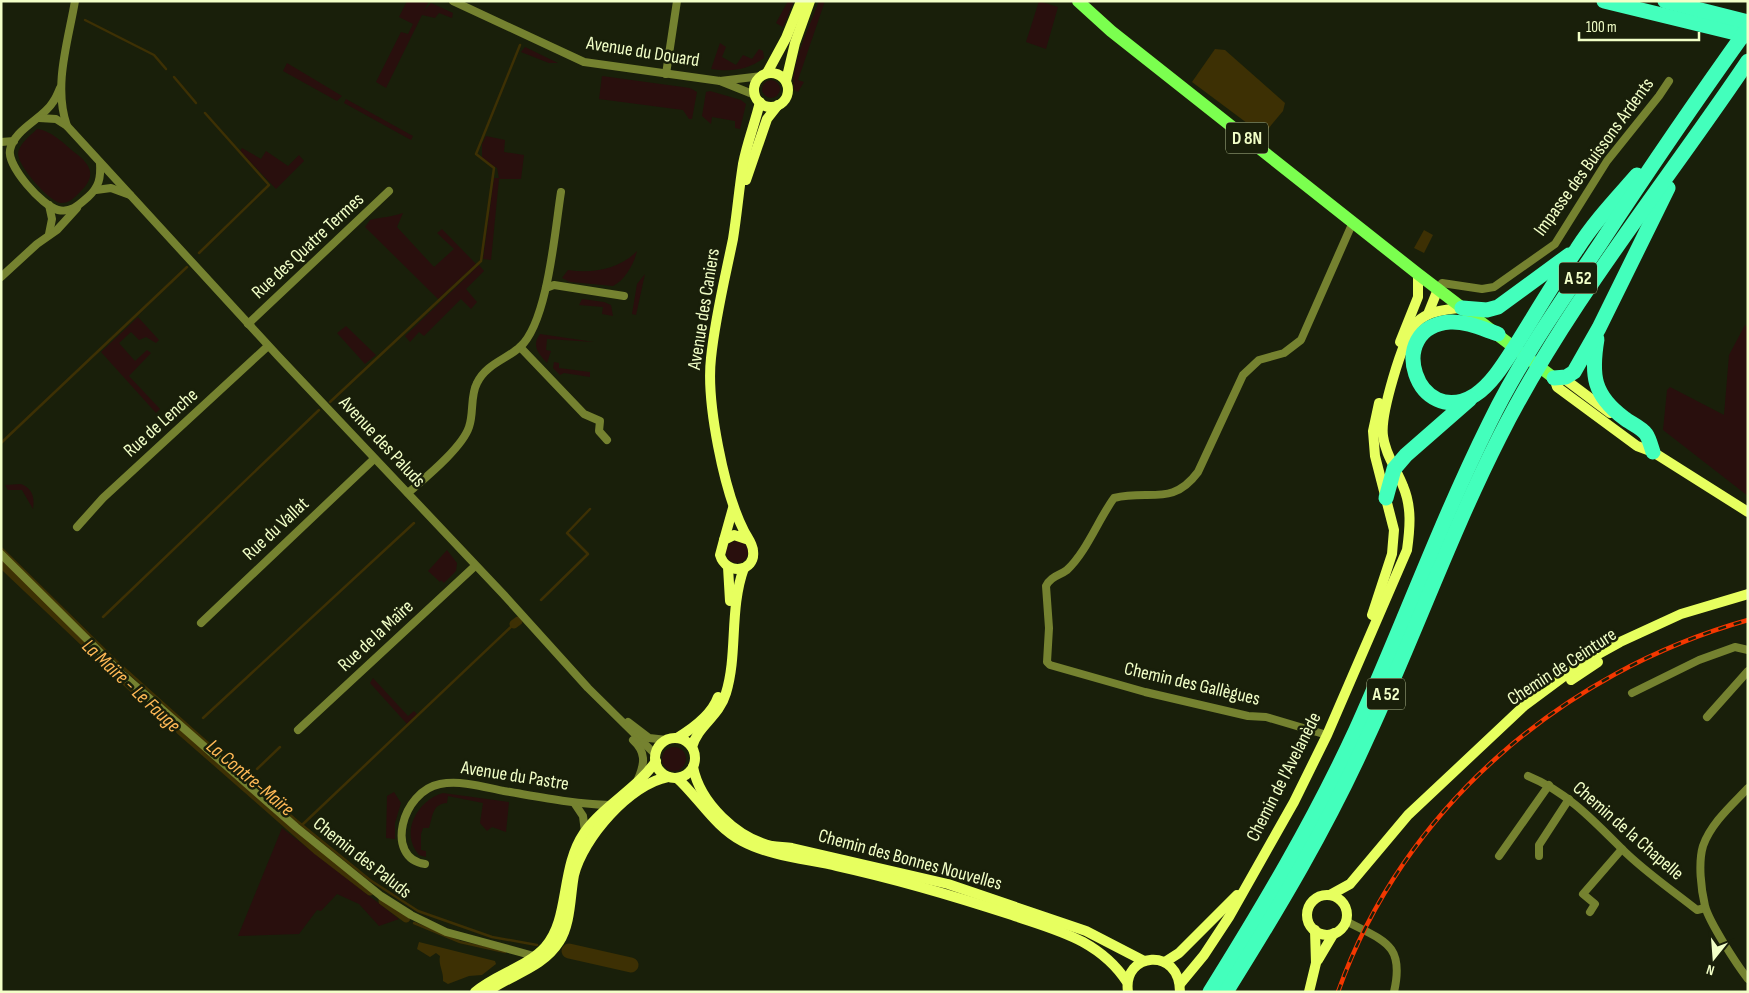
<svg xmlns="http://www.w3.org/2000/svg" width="1749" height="993" font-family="'Sofia Sans Condensed',sans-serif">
<rect width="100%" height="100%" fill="#191f0a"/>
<g fill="#290f0d">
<polygon points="407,1 429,1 424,11 431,3 453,13 452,18 439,13 435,18 422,15 386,88 376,82 401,32 408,34 413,24 399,17"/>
<polygon points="788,1 794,1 783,27 776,23"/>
<path d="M819 1H825L798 80 804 82 798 92 794 90C789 67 811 24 819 1Z"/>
<polygon points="1039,1 1058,7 1046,49 1026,42"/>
<path d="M720 43 726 47 722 57 736 65 743 55 752 59 759 49 763 51 764 58C747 70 732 72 711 69Z"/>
<polygon points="525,47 558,63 549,63 521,52"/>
<polygon points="287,63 342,96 337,101 283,71"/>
<polygon points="602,76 690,88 697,92 692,119 689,119 683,110 599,99"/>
<circle cx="771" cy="89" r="9"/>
<polygon points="710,91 741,100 746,104 740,129 735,128 735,121 712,117 711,124 702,116 706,92"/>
<polygon points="346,99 413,136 411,140 344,103"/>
<path d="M37 129C53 131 66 146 78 155 94 168 94 179 80 192 74 198 70 203 61 203 49 202 17 165 18 153 20 143 30 136 37 129Z"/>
<polygon points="486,136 505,140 504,152 524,155 521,179 499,179 491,260 483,259 494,178 499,178 497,168 482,159 482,144"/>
<polygon points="242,148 261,159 266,151 288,166 299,155 304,161 276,189 240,151"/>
<path d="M403 213 397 227 434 267 454 249 437 233 442 229 476 264 438 299 365 227 370 220C381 217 392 217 403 213Z"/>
<path d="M637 251C634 264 625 280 613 286L570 282 562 278 568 270C592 274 620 269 637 251Z"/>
<polygon points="479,265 484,271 466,289 477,302 471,309 461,299 424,336 419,332 410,342 405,336"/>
<polygon points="645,274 636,315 632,314 637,284"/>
<polygon points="582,299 604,302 611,305 613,316 602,314 603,307 579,305"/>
<polygon points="138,317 159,340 156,343 146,337 139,340 131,332 119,343 135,361 147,350 151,353 129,376 160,409 156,413 101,352"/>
<polygon points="1745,325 1748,327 1748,496 1663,430 1667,390 1670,387 1724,415 1729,355"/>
<polygon points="346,326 376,355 365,364 337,333"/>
<path d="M540 334 594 342 547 339 546 350 551 351 547 363C539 354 531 346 540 334Z"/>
<polygon points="554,362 559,363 559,368 590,372 590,377 564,373 560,375 553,368"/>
<path d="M21 484C32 488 35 497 33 509L22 490H8L5 485Z"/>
<circle cx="737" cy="552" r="11"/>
<polygon points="447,550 457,563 456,571 444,583 441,580 440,582 428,571"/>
<polygon points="373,678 408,716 414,711 417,714 407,724 370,683"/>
<circle cx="674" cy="759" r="12"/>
<polygon points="394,792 401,803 395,823 395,839 386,838 387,796"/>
<path d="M443 793 509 802 506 832 492 827 487 831 480 823 483 803 448 796 447 803C432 804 433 816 429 828H423L421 834V850L426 851V857L419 855C399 832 418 800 443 793Z"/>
<polygon points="282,828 399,919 379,926 359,904 337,894 321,911 317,910 299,934 238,936"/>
</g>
<g fill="#3d3004">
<polygon points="1215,49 1225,50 1285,103 1283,111 1263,135 1192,82"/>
<polygon points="1424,230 1433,235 1424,253 1414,248"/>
<path d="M419 942 495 961 496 964 482 975 469 976 448 984 443 981C444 972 438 965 440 956L436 953 430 957 417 949Z"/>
</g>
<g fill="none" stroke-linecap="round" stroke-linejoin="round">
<g stroke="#3d3004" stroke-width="2.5">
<polyline points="85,20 154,55 166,69"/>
<polyline points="174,77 196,103"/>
<polyline points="199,253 269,185 205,113"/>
<polyline points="330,402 481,261 494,168 476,154 520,45"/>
<polyline points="1,443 187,267"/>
<polyline points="1,548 116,661 193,730 297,821 370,880 418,911 492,937 537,945"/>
<polyline points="541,600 588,554 567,533 590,509"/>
<polyline points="103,617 319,410"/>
<polyline points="203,718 414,523"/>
<polyline points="257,769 280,747"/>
<polyline points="302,825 514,624"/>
<polyline points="414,923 460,942 505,952"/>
</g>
<g stroke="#3d3004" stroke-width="9">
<polyline points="1,563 137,692"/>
<polyline points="514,624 518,621"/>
<polyline points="180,730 318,851 370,891"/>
<polyline points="383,901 406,918"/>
</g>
<polyline stroke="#3d3004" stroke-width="15" points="569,951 631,965"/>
<g stroke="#758230" stroke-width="8">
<polyline points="453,1 584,62 720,81 762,76"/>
<polyline points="666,74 677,1"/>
<polyline points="720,81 755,95"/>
<path d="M60 88C58 93 56 98 53 102 43 119 14 129 10 150 7 166 42 206 58 210 71 213 79 205 88 197 99 187 101 178 100 163"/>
<polyline points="39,118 56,119 67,126 278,356 504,595 588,688 656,755"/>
<path d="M67 126C53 86 68 42 75 1"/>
<polyline points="1,142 14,141"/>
<polyline points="96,190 111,188 130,195"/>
<polyline points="49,234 52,219 49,205"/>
<polyline points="1,277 37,244 57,230 77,208"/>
<polyline points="546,288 554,285 624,296"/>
<polyline points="1438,289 1442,283 1482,289 1494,287 1555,244 1607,161 1659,96 1669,81"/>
<polyline points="248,324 389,191"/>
<polyline points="520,347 584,414 600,421 599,431 607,440"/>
<path d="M408 493C425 478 462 448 469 427 474 413 470 396 477 383 486 364 507 359 520 347 548 322 555 229 561 192"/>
<polyline points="77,527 103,498 268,346"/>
<polyline points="1,554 123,675 296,827 381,896 411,915 446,932 534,956"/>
<polyline points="201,623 374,459"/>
<polyline points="1632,693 1699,660 1735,647 1748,650"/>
<polyline points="1707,717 1748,671"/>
<polyline points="628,722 649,738 667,740"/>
<polyline points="298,730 475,566"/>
<path d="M1327 735 1266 717 1248 716 1145 692 1050 665 1047 662 1049 628 1046 586C1051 576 1059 576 1067 570 1087 551 1098 520 1114 498 1150 489 1172 507 1198 472L1243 375 1259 360 1284 353 1301 340 1353 222"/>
<path d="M633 740C646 752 645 763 638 779"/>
<path d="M1528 776C1567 792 1593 820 1622 849 1645 872 1672 890 1697 910L1705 908"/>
<path d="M1748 788C1732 805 1711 823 1703 846 1698 863 1701 889 1705 906 1709 922 1737 965 1748 979"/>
<polyline points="575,804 583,816 585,832"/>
<polyline points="1499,856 1549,785"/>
<polyline points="1539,856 1539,845 1569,799"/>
<path d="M425 864C384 858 402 791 440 784 461 780 484 787 504 791 540 797 574 804 610 805"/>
<polyline points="1590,912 1595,904 1583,894 1622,849"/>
<path d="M1346 921C1384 941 1405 944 1394 992"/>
</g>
<g stroke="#e7ff5f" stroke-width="10">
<polyline points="767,73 786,38 801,1"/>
<circle cx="771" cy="90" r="17"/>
<polyline points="786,81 795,43 810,1"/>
<polyline points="746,180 767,119 778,105"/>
<polyline points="1428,314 1438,289"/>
<polyline points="1400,342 1418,297 1418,274"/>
<polyline points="1610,413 1566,380 1554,378 1557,387 1637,446 1653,452 1748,512"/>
<polyline points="724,540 733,508"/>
<path d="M749 540 734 535 724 540 720 555C726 576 756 572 753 551 753 544 747 537 744 531 724 492 706 402 711 358 715 318 725 278 733 239 737 214 739 189 743 164 747 143 755 123 760 102"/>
<polyline points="728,567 730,601"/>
<polyline points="1372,615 1392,554 1394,530 1375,456 1373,431 1379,403"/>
<polyline points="1571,680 1598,662"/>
<path d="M677 738C692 729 712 714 718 697"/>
<circle cx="675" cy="758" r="20"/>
<path d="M692 747C698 725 719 717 726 693 738 654 729 609 744 568"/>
<path d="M693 767C700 803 737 838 772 846 779 847 786 847 792 848L948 884 1086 931 1144 961"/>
<path d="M677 778C699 798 715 827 742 841 770 856 806 859 837 866 896 879 954 896 1012 915 1035 923 1061 930 1083 942 1101 952 1116 965 1127 982"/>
<polyline points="1330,895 1350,884 1408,815 1524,706 1582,663 1620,642 1681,614 1748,594"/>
<circle cx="1327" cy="915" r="20"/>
<polyline points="1318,960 1334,933"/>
<polyline points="1165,962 1179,953 1237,895"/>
<path d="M1180 984 1204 955 1229 917 1294 802 1327 735 1407 550C1410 528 1412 507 1403 486 1397 470 1385 454 1383 436 1380 415 1402 340 1416 323 1427 311 1447 309 1462 308"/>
<path d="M475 992C496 974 527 967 545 947 570 920 560 868 584 833 604 805 637 789 656 761"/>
<path d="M487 992C510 975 543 968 559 942 571 924 570 896 574 875 583 838 630 784 668 777"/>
<path d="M1128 992C1122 952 1180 946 1180 992"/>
<polyline points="1309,992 1316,963 1315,930"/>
</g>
<polyline stroke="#7bff4f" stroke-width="12" points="1078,1 1111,31 1418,274 1554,378"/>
<g stroke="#43ffbc" stroke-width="15">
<polyline points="1604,1 1748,36"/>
<polyline points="1665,1 1748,22"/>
<polyline points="1462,308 1487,310 1498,307 1569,255"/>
<path d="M1498 334C1483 329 1466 321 1450 322 1383 327 1417 431 1475 395 1492 384 1505 362 1516 345 1536 313 1555 280 1577 249 1594 222 1616 199 1637 175"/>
<path d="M1597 339C1591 375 1593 395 1624 418 1630 423 1641 427 1646 434 1649 438 1651 446 1653 452"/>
<polyline points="1554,378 1566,377 1574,372 1599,328 1668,188"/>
<polyline points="1386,498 1394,469 1406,455 1470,399"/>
<path d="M1210 992C1263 907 1314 821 1356 730 1402 628 1440 523 1489 424 1520 360 1561 302 1600 244 1648 171 1697 99 1748 28"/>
<path d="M1226 992C1278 909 1327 827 1367 738 1413 639 1450 535 1499 438 1567 303 1664 186 1748 61"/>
</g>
<defs>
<path id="rail" d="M1338 992C1403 808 1563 672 1748 620"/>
</defs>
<use href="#rail" stroke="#f33700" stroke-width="4.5"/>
<use href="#rail" stroke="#191f0a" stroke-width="2.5" stroke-dasharray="8" stroke-linecap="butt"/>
</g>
<g text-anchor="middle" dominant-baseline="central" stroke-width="5" stroke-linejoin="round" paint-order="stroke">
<g fill="#191f0a" stroke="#b1bc8f" stroke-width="1">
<rect x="1226" y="122.5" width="42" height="31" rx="4"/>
<rect x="1559" y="262.5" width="38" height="31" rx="4"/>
<rect x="1367" y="678.5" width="38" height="31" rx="4"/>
</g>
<g font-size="18" font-weight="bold" fill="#f2ffc8">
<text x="1247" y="138">D 8N</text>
<text x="1578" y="278">A 52</text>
<text x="1386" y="694">A 52</text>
</g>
<g font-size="19" fill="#f2ffc8" stroke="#191f0a">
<text transform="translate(643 52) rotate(9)">Avenue du Douard</text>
<text transform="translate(1594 157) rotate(-54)">Impasse des Buissons Ardents</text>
<text transform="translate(308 246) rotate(-43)">Rue des Quatre Termes</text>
<text transform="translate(704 309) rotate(-81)">Avenue des Caniers</text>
<text transform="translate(161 423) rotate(-42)">Rue de Lenche</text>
<text transform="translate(382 442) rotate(47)">Avenue des Paluds</text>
<text transform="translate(276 529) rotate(-43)">Rue du Vallat</text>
<text transform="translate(376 636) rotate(-43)">Rue de la Maïre</text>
<text transform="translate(1562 667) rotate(-33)">Chemin de Ceinture</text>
<text transform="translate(1192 684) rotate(13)">Chemin des Gallègues</text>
<text transform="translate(515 776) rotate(9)">Avenue du Pastre</text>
<text transform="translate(1284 777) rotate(-63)">Chemin de l'Avelanède</text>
<text transform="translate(1628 831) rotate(41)">Chemin de la Chapelle</text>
<text transform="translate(362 858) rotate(38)">Chemin des Paluds</text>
<text transform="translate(910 860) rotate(15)">Chemin des Bonnes Nouvelles</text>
</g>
<g font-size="20" font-style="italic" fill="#ffb956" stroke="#191f0a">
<text transform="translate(131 686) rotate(43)">La Maïre - Le Fauge</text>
<text transform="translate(250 778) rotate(40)">La Contre-Maïre</text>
</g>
</g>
<rect width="1749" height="993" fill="none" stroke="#f2ffc8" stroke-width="5"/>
<g transform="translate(1714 958) rotate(197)" stroke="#191f0a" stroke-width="4" paint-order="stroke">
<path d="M0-4L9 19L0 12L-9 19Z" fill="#f2ffc8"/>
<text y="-8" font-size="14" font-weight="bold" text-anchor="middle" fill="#f2ffc8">N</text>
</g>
<path d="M1579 32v8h120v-8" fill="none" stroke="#f2ffc8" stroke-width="2.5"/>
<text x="1586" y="32" font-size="15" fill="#f2ffc8" stroke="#191f0a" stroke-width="4" paint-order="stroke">100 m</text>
</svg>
